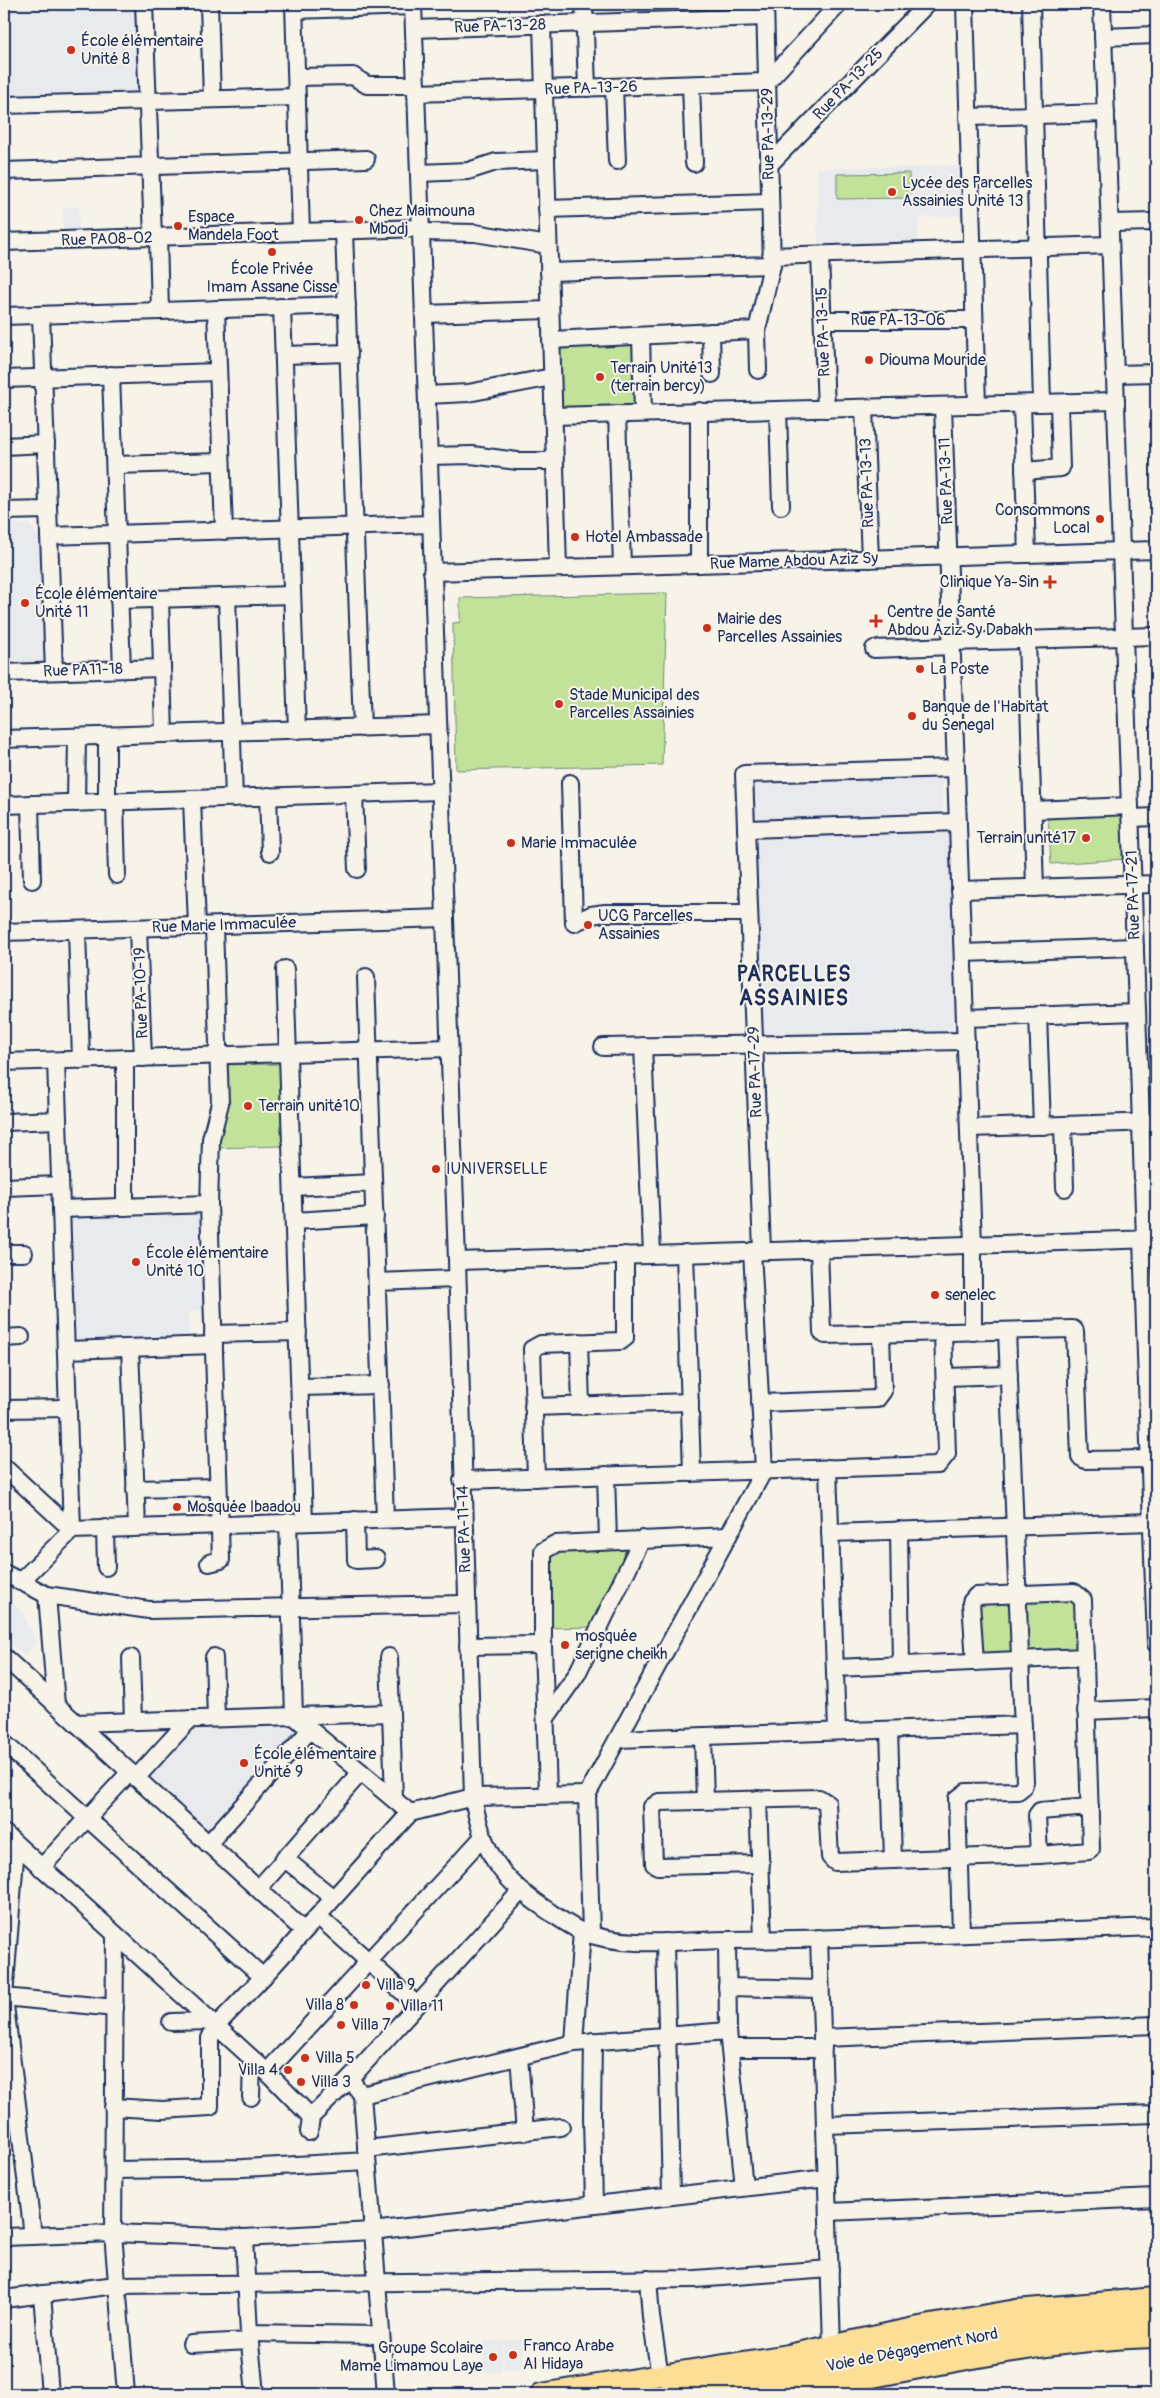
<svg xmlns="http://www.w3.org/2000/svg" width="1160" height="2398" font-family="Pangolin,sans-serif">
<rect width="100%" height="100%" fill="#f7f3e8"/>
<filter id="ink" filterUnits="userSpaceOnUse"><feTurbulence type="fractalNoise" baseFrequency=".02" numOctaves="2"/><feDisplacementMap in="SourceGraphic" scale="10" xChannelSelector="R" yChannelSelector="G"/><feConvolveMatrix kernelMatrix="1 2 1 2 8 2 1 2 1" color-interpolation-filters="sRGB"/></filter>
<g filter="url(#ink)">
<g fill="#e9eaee">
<polygon points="4,4 137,4 140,97 4,99"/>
<polygon points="966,166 966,215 919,218 917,244 818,247 817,168"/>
<rect x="63" y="207" width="16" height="25"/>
<polygon points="4,523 29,524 44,543 49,663 4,664"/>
<polygon points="942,775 943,818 755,823 754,780"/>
<polygon points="954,829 959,1035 756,1040 749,833"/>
<polygon points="203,1210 207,1311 189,1312 190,1341 69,1345 64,1213"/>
<polygon points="8,1599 27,1616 24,1618 28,1622 26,1624 33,1631 31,1634 38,1641 25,1656 10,1643 14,1637 7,1631 4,1635 4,1604"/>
<polygon points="288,1721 302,1731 210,1832 149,1776 198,1722"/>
<polygon points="503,2340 523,2340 523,2369 504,2369"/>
<rect x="484" y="2341" width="18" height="31"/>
</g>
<g fill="#c2e199" stroke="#6e887c">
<polygon points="909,173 909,198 837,199 837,174"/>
<polygon points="639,340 641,411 561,413 558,343"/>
<polygon points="667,593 662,765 456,770 453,623 460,622 460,598"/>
<polygon points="1122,812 1125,859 1051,864 1048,816"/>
<polygon points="282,1064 283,1146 215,1148 211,1065"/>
<polygon points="635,1545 596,1627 547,1628 547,1550"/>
<polygon points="1079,1596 1081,1655 971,1658 969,1600"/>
</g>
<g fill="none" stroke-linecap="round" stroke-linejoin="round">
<defs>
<g id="minor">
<polyline points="144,4 153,237"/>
<polyline points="209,4 212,99"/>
<polyline points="294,4 301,232"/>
<path d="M413 4 457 1261 473 1797C482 1850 499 1878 544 1908 556 1916 569 1926 583 1932 625 1949 685 1940 730 1940 872 1939 1014 1932 1156 1927"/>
<polyline points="584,4 587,88"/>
<polyline points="965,4 977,405"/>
<polyline points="1031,4 1042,403"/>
<polyline points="1102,4 1145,1239"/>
<polyline points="295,10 413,6"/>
<polyline points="542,24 558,568"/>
<polyline points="414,29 765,17"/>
<polyline points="1103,37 1156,35"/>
<polyline points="297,77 353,76 367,85 416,85"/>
<polyline points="691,85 694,163"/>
<polyline points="614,87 617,161"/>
<polyline points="416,93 767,82 839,4"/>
<polyline points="4,105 297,97"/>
<polyline points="968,117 1106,113"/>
<polyline points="769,165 927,4"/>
<polyline points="4,171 366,159"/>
<polyline points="419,173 468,171 496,162 545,160"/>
<polyline points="547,209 770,202"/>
<polyline points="1110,223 1156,222"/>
<polyline points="344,231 362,728"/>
<polyline points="421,232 475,233 548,245"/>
<polyline points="158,237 160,311"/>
<polyline points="4,242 421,228"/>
<polyline points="820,255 826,409"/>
<polyline points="771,256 1110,245"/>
<polyline points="549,272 772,265"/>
<polyline points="282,307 297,730"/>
<polyline points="216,309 224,531"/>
<polyline points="424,314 550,310"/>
<polyline points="41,315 54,671"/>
<polyline points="4,316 347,305"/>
<polyline points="823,320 974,320"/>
<polyline points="711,332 712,374"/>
<polyline points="641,336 643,413"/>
<polyline points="551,340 757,330"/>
<polyline points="284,355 349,353"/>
<polyline points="758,370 757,330 772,265 765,4"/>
<polyline points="1115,374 1156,373"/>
<polyline points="111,375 122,669"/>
<polyline points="4,379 218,372"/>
<polyline points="427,395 468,393 552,377"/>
<polyline points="1022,404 1027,554"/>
<polyline points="943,406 973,1245 973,1332"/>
<polyline points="864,408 870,559"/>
<polyline points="778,410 781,506"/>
<polyline points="617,414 622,566"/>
<polyline points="553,416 1116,401"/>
<polyline points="4,446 46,444"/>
<polyline points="429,456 472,455 517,461 554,461"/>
<polyline points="115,465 221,462"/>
<polyline points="1024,471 1061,468 1059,403"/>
<polyline points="4,511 48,510"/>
<polyline points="49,536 431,524"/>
<polyline points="699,564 699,411"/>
<polyline points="432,572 1156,550"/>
<polyline points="227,597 234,798"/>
<polyline points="160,599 164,734"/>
<polyline points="119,600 292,595"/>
<polyline points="1027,640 1035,888"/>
<polyline points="952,642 1156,636"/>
<polyline points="874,649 952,646"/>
<polyline points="4,673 162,668"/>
<polyline points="107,736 107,802"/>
<polyline points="4,739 438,725"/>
<polyline points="570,783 574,923 591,915 605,913 749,913"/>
<polyline points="354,794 357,869"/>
<polyline points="268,796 270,852"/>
<polyline points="192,799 197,926"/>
<polyline points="115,802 117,875"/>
<polyline points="76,803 77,737"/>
<polyline points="30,804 32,880"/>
<polyline points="4,805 440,791"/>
<polyline points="1033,810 1130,806"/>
<polyline points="1131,818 1156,817"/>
<polyline points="746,829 958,822"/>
<polyline points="960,890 1156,884"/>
<polyline points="138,928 143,1058"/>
<polyline points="77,930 81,1060"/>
<polyline points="4,932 445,918"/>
<polyline points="963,953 1135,947"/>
<polyline points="285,969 304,1522"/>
<polyline points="366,977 385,1519"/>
<polyline points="1038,1015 1042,1126"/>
<polyline points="965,1018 1137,1012"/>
<polyline points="643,1046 652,1254"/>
<polyline points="603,1047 966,1041"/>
<polyline points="56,1061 72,1530"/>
<polyline points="4,1062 449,1048"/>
<polyline points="4,1122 58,1120"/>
<polyline points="1063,1125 1065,1188"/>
<polyline points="969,1128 1156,1122"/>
<polyline points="4,1187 60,1185"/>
<polyline points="293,1187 373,1183"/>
<polyline points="125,1207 125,1058"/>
<polyline points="61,1209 209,1204"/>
<polyline points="294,1221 375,1216"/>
<polyline points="1142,1239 1156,1644"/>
<polyline points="819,1249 822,1332 825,1335 1073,1329 1075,1331 1080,1457 1085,1460 1150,1459"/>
<polyline points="762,1251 744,774 956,768"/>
<polyline points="4,1253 24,1253"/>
<polyline points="685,1253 692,1473"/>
<polyline points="457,1261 1156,1239"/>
<polyline points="377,1282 456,1279"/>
<polyline points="213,1334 298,1332"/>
<polyline points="4,1338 21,1337"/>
<polyline points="579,1342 581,1406"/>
<polyline points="130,1348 137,1527"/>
<polyline points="66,1350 214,1345"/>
<polyline points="945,1377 1009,1375"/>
<polyline points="300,1387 381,1385"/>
<polyline points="760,1403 877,1399 883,1391 881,1335"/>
<polyline points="533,1407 690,1402"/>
<polyline points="4,1409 68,1408"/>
<polyline points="4,1467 72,1530"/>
<polyline points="828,1468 837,1731"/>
<polyline points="606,1475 608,1540"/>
<polyline points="536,1478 532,1349 541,1344 621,1341 625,1338 625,1255"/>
<polyline points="462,1480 938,1465 947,1454 943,1333"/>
<polyline points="135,1489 218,1487"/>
<polyline points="355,1520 356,1560 376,1559"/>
<polyline points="288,1522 294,1716 410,1813"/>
<polyline points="105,1528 106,1567"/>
<polyline points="899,1530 901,1665"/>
<polyline points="830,1533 1152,1522"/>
<polyline points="209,1563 221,1560 209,1204 211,1139 220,1103 214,926"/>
<polyline points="4,1573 47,1595 149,1610 466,1604"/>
<polyline points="20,1582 72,1530 463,1517"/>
<polyline points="47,1595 56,1705"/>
<polyline points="468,1646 543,1645"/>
<polyline points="4,1657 304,1931"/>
<polyline points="214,1657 216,1718"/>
<polyline points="389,1657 394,1798"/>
<polyline points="131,1658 133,1721"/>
<polyline points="835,1668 1085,1657"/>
<polyline points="1086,1711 1156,1708"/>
<polyline points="546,1718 577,1674 642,1539"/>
<polyline points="76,1723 391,1713"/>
<polyline points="889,1730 893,1860"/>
<polyline points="703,1736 705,1800"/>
<polyline points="618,1739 1023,1725"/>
<polyline points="4,1743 263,1977"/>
<polyline points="136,1778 190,1719"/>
<polyline points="548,1794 543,1645 543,1551 555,1544 728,1536"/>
<polyline points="758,1799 763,1940"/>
<polyline points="4,1833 267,2072 311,2117"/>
<polyline points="208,1844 310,1730"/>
<polyline points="16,1845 4,1997 33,2236"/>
<polyline points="1039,1855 1037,1815 1040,1811 1090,1807"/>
<polyline points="284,1858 333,1898"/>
<polyline points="761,1864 658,1866 654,1864 652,1807 659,1802 819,1798 827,1803 830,1857 835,1862 1039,1855 1089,1851 1091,1849 1083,1600 1074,1592 976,1596 971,1602 975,1662"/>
<polyline points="41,1868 130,1772"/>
<polyline points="259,1888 361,1772"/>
<polyline points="318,1916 417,2005"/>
<polyline points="961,1933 957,1799 966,1792 1018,1791 1023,1787 1025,1781 1007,1331"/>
<polyline points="591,1934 587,1795 764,1470 752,1251"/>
<polyline points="115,1935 113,2233 126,2394"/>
<polyline points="819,1938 832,2346"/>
<polyline points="727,1940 728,2031 744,2187"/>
<polyline points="665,1942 671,2196"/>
<polyline points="727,1987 820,1989"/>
<polyline points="4,1997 115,2008"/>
<polyline points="171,2022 210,2021"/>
<polyline points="822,2038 1156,2025"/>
<polyline points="593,2041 592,2116 594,2205"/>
<polyline points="574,2043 582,1931"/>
<polyline points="730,2048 823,2048"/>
<polyline points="519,2057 525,2132"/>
<polyline points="267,2072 482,1838"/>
<polyline points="350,2079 362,2095 574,2043 728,2031"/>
<polyline points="362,2095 386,2394"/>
<polyline points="251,2097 252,2059"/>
<polyline points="113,2107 162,2110 210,2107 210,2038 216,2026 263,1977 410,1813 473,1797 587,1795"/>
<polyline points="825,2125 1156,2114"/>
<polyline points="309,2132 311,2117 350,2079 520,1892"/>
<polyline points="366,2149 561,2127"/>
<polyline points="114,2170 243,2168 367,2161"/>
<polyline points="828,2212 1156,2198"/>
<polyline points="4,2237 113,2233 244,2238 372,2231 827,2178"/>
<polyline points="244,2238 249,2333 380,2335"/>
<polyline points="648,2279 651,2317 660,2376"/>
<polyline points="42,2294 50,2394"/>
<polyline points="4,2299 116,2285 695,2279 830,2269"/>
<polyline points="249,2333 255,2394"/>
<polyline points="191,2344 250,2341"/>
</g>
<polyline id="major" points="541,2394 788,2355 914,2328 1016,2310 1156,2298"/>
<g id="highway">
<polyline points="670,2394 840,2364 945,2340 1034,2327 1156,2317"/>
<path d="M769 2394C898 2373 1025 2338 1156 2335"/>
</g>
</defs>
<use href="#minor" stroke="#1b2f5e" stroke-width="20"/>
<use href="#major" stroke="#1b2f5e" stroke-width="24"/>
<use href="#highway" stroke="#1b2f5e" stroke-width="28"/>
<use href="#minor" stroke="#f7f3e8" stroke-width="16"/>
<use href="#major" stroke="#fcde96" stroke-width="20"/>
<use href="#highway" stroke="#fcde96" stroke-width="24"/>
</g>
</g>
<g fill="#c8321e" stroke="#f7f3e8" stroke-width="2">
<circle cx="71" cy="50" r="5"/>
<circle cx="892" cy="192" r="5"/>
<circle cx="359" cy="220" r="5"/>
<circle cx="178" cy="226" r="5"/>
<circle cx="272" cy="252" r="5"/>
<circle cx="869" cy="360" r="5"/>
<circle cx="600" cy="377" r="5"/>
<circle cx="1100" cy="519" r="5"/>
<circle cx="575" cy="537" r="5"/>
<path d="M1047.5 574.5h5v5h5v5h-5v5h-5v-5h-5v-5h5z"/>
<circle cx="25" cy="603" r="5"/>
<path d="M873.5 613.5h5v5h5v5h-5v5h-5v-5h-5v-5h5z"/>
<circle cx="707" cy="628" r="5"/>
<circle cx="920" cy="669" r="5"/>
<circle cx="559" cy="704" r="5"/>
<circle cx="912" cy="716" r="5"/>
<circle cx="1086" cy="838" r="5"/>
<circle cx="511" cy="843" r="5"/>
<circle cx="588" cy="925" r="5"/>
<circle cx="248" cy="1106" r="5"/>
<circle cx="436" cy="1169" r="5"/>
<circle cx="136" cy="1262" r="5"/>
<circle cx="935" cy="1295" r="5"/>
<circle cx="177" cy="1507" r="5"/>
<circle cx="565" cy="1645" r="5"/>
<circle cx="244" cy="1763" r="5"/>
<circle cx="366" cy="1985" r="5"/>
<circle cx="354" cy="2005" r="5"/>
<circle cx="390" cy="2006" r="5"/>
<circle cx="341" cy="2025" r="5"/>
<circle cx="305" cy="2058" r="5"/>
<circle cx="288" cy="2070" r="5"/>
<circle cx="301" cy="2082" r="5"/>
<circle cx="513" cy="2355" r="5"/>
<circle cx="493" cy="2357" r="5"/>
</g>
<g text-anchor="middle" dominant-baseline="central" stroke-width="4" stroke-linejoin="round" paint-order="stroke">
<g font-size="16" fill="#1b2f5e" stroke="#f7f3e8">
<text transform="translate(500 26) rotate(-2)">Rue PA-13-28</text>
<text transform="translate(848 84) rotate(-46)">Rue PA-13-25</text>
<text transform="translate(591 88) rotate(-2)">Rue PA-13-26</text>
<text transform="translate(768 134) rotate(-91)">Rue PA-13-29</text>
<text transform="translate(107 239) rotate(-2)">Rue PA08-02</text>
<text x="898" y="320">Rue PA-13-06</text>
<text transform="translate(823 332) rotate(-92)">Rue PA-13-15</text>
<text transform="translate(946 481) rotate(-92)">Rue PA-13-11</text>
<text transform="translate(867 483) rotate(-92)">Rue PA-13-13</text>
<text transform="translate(794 561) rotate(-2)">Rue Mame Abdou Aziz Sy</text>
<text transform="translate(83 670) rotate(-2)">Rue PA11-18</text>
<text transform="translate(1133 895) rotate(-92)">Rue PA-17-21</text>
<text transform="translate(224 925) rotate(-2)">Rue Marie Immaculée</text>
<text transform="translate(141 993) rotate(-92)">Rue PA-10-19</text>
<text transform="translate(755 1072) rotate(-92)">Rue PA-17-29</text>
<text transform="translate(464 1529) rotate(-92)">Rue PA-11-14</text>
<text transform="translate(912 2350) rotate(-11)">Voie de Dégagement Nord</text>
</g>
<g font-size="16" fill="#1b2f5e" stroke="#f7f3e8" text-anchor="start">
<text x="81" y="41">École élémentaire<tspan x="81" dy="18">Unité 8</tspan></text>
<text x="902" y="183">Lycée des Parcelles<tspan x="902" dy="18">Assainies Unité 13</tspan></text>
<text x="369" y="211">Chez Maimouna<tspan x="369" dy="18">Mbodj</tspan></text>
<text x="188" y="217">Espace<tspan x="188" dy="18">Mandela Foot</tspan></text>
<text x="272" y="269" text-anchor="middle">École Privée<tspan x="272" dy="18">Imam Assane Cisse</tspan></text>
<text x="879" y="360">Diouma Mouride</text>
<text x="610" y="368">Terrain Unité13<tspan x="610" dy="18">(terrain bercy)</tspan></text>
<text x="1090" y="510" text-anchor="end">Consommons<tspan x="1090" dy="18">Local</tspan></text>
<text x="585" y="537">Hotel Ambassade</text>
<text x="1039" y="582" text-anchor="end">Clinique Ya-Sin</text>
<text x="35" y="594">École élémentaire<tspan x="35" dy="18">Unité 11</tspan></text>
<text x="887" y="612">Centre de Santé<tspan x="887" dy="18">Abdou Aziz Sy Dabakh</tspan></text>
<text x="717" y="619">Mairie des<tspan x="717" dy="18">Parcelles Assainies</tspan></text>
<text x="930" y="669">La Poste</text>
<text x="569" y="695">Stade Municipal des<tspan x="569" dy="18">Parcelles Assainies</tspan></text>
<text x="922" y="707">Banque de l'Habitat<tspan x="922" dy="18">du Senegal</tspan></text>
<text x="1076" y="838" text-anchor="end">Terrain unité17</text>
<text x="521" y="843">Marie Immaculée</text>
<text x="598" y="916">UCG Parcelles<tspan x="598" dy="18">Assainies</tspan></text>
<text x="258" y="1106">Terrain unité10</text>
<text x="446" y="1169">IUNIVERSELLE</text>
<text x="146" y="1253">École élémentaire<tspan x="146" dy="18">Unité 10</tspan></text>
<text x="945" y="1295">senelec</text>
<text x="187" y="1507">Mosquée Ibaadou</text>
<text x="575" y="1636">mosquée<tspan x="575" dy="18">serigne cheikh</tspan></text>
<text x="254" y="1754">École élémentaire<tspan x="254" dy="18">Unité 9</tspan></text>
<text x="376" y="1985">Villa 9</text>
<text x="344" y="2005" text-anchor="end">Villa 8</text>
<text x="400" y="2006">Villa 11</text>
<text x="351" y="2025">Villa 7</text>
<text x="315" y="2058">Villa 5</text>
<text x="278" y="2070" text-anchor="end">Villa 4</text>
<text x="311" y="2082">Villa 3</text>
<text x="523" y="2346">Franco Arabe<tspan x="523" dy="18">Al Hidaya</tspan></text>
<text x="483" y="2348" text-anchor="end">Groupe Scolaire<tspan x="483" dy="18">Mame Limamou Laye</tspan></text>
</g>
<g font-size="21" font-weight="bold" letter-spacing="1" fill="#1b2f5e" stroke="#f7f3e8">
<text x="794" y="974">PARCELLES<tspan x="794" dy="24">ASSAINIES</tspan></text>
</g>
</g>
<rect width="1160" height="2398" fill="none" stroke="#f7f3e8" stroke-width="20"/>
<rect x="10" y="10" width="1140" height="2378" fill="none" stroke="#1b2f5e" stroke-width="2" filter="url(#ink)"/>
</svg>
